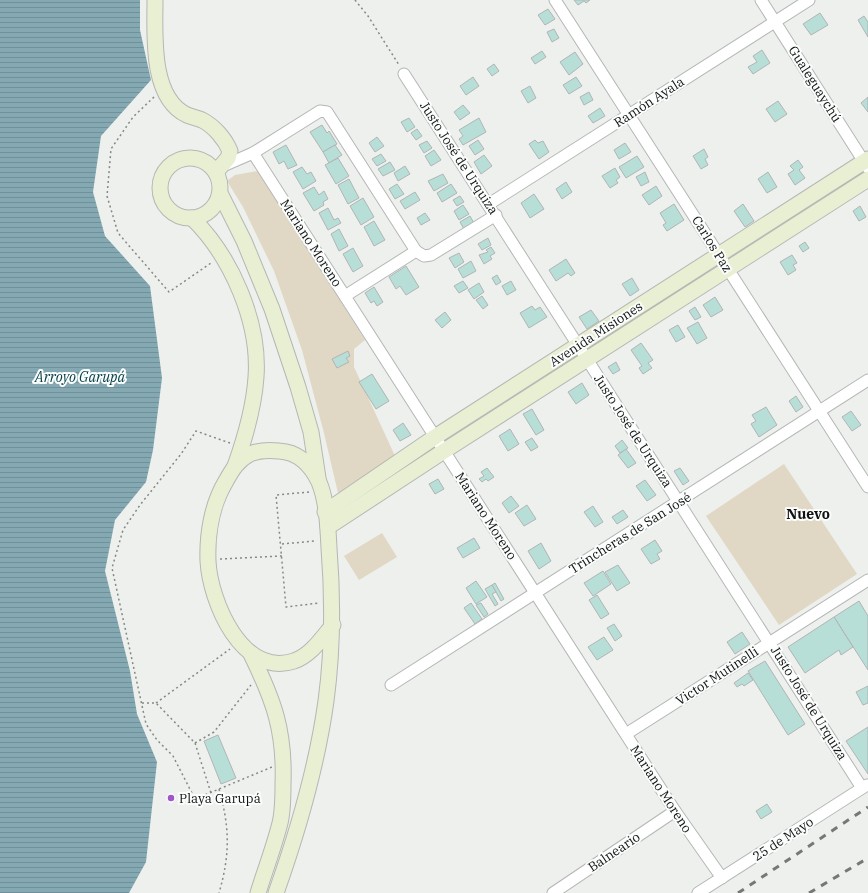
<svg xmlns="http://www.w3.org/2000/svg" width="868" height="893" font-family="'IBM Plex Serif',serif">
<defs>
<pattern id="grass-tufts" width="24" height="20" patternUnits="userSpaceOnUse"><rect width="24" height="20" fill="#e0d7c4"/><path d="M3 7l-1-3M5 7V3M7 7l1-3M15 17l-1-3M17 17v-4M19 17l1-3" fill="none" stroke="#bfb8a7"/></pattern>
<pattern id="water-rules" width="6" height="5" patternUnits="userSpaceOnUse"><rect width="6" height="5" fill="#85a9b3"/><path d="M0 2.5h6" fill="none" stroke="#729099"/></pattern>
</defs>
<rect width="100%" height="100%" fill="#edf0ed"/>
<g fill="url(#grass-tufts)">
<polygon points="862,167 867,174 734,259 730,252"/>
<polygon points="713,264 718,271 599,348 595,341"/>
</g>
<g fill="#e0d7c4">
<polygon points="258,171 365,340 354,349 354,367 395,456 338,493 324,433 302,350 274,271 243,207 227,181 235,175"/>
<polygon points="784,464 857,574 779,625 706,516"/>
<polygon points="382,533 397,557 359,580 344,556"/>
</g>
<polygon fill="url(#water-rules)" points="0,0 140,0 140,30 151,80 101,136 93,192 105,236 150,286 162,378 153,450 146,482 115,520 105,571 130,671 137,714 157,762 146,862 129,893 0,893"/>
<g fill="#b7ded7" stroke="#b1b5b5">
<polygon points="574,0 590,0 586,3 584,1 578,5"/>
<polygon points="548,9 555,19 545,25 538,15"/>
<polygon points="820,13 828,25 811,35 803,24"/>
<polygon points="864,16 868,22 868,37 858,20"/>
<polygon points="554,29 559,38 552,42 547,32"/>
<polygon points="762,50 770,63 753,74 748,67 757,62 753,56"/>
<polygon points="542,51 546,57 535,64 531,58"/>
<polygon points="575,52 583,64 569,75 560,62"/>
<polygon points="494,64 499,71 492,76 487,69"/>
<polygon points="473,77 479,86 466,95 460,86"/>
<polygon points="576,77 582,86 569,94 563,85"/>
<polygon points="530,86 536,98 528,103 521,91"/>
<polygon points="589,92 593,100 584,105 580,97"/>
<polygon points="868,97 868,112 861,103"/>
<polygon points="778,101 787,114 775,122 766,109"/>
<polygon points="463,105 470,113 460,120 454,112"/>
<polygon points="600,108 605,116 593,123 588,116"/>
<polygon points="409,118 415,127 407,132 401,122"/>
<polygon points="479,118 486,132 463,145 459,139 463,136 459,130"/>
<polygon points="322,125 327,133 329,131 337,144 323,152 310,132"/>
<polygon points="417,129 422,136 416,140 411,133"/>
<polygon points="377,137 384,146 375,152 369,143"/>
<polygon points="478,140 484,149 475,155 469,146"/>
<polygon points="535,140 538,143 543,141 549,152 539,159 529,144"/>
<polygon points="427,141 432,148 424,153 419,145"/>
<polygon points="625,143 631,152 619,159 614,150"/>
<polygon points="286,145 297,165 288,169 284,161 279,164 273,152"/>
<polygon points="335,145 342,155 329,163 323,152"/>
<polygon points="704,149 708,157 705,159 708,165 701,169 693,156"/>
<polygon points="434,150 441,160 431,166 425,156"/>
<polygon points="381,154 386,161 377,166 372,159"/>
<polygon points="484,155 492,166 481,174 474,162"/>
<polygon points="637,156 644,167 626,178 619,167"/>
<polygon points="338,158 349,176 336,184 325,165"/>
<polygon points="798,160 803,167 799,170 805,178 795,185 788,174 794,170 790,166"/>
<polygon points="390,162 395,170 383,176 378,169"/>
<polygon points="405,166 410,174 398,181 394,173"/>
<polygon points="302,167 307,174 311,172 316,181 303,189 293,172"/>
<polygon points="615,168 620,177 616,180 618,183 610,188 602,176"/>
<polygon points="645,172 649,182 641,186 636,177"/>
<polygon points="768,172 777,187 767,193 758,179"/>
<polygon points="443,174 448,183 434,191 428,181"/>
<polygon points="349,179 359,198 348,204 338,185"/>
<polygon points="566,182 572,192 562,199 556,189"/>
<polygon points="397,184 404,194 395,199 389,189"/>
<polygon points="451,184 457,193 442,202 437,193"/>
<polygon points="656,186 662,196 649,205 642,195"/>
<polygon points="314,187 319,195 324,191 328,199 323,202 324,205 314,211 303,193"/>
<polygon points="415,192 420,200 405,209 400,201"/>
<polygon points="534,194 544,209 530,218 521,203"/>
<polygon points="460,196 464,202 457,206 453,200"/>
<polygon points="363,198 374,217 361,225 350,206"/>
<polygon points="674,204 684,220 667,231 663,225 666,223 660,213"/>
<polygon points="743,204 754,221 745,227 734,211"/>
<polygon points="463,205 469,214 459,220 454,211"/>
<polygon points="860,206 866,217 859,221 853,211"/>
<polygon points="328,208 334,220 338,218 341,223 328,230 319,213"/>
<polygon points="425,213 430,220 421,225 417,218"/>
<polygon points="470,216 475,225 465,231 460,222"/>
<polygon points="374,221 385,240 374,246 364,227"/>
<polygon points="339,229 348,246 339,251 331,234"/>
<polygon points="488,238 491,245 482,250 478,244"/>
<polygon points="805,242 809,248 803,252 799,246"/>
<polygon points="491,247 495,253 490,256 492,259 484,264 479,255 488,252 486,250"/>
<polygon points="353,248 363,266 353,272 343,254"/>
<polygon points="459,253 464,262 455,268 449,258"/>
<polygon points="792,255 797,263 793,265 796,270 788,275 780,262"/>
<polygon points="566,259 575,273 571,276 568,273 556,281 549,270"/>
<polygon points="471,261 476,271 463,278 458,269"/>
<polygon points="406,266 419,287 406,295 400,286 396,289 389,277"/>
<polygon points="497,275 501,282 496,285 492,278"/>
<polygon points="632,278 639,290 630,296 622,284"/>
<polygon points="463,281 468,288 459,293 454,286"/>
<polygon points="511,281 516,290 507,295 502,286"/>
<polygon points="479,283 484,292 474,299 468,290"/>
<polygon points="374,287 383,302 377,306 374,301 371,303 365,293"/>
<polygon points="482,296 488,305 483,309 476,300"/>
<polygon points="715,297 723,310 711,317 703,305"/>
<polygon points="532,306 535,310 540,307 547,317 529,328 520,313"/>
<polygon points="695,307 701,317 695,320 689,311"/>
<polygon points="591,310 599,321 587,329 579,317"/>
<polygon points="445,312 451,320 442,328 435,320"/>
<polygon points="698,322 707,338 697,344 687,328"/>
<polygon points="678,325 685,337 676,342 669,330"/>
<polygon points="641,343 653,360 648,363 652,368 643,374 639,368 642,366 631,350"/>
<polygon points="348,351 350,356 346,358 349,362 337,368 332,359"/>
<polygon points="616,362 620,370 613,374 608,367"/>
<polygon points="372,374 389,401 376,409 359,382"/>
<polygon points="582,383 589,395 576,404 568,392"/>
<polygon points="796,396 803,407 796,412 789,401"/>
<polygon points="766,407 777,425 759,437 751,424 756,421 752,415"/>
<polygon points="532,409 544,430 536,435 523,414"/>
<polygon points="851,411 861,425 852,431 842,417"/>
<polygon points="403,423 411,435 400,441 393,430"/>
<polygon points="510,429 519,444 508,451 499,436"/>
<polygon points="532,438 538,447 531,451 525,442"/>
<polygon points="622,440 628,448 620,453 615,446"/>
<polygon points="626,449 636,463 628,468 618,455"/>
<polygon points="487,468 494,477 488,481 486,479 482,482 479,479 484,476 481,472"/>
<polygon points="680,468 689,481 683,485 674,471"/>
<polygon points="438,479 444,489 435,494 429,484"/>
<polygon points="645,480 656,495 647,501 636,486"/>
<polygon points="511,496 519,506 509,513 502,503"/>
<polygon points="527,505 536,519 524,526 515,513"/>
<polygon points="593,506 603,522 595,527 584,512"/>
<polygon points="623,510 628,517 617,524 612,517"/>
<polygon points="474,538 480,548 463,558 457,548"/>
<polygon points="655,540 662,551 657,554 660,559 651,564 641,549"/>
<polygon points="541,543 551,561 539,569 528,551"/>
<polygon points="618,565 630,583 617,591 605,572"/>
<polygon points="603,571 611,584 593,596 584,583"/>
<polygon points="476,581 487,597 476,604 466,588"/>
<polygon points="495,583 504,599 501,601 492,585"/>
<polygon points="492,585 496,592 492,594 498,604 495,606 485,589"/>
<polygon points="597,595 609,614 601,619 589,600"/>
<polygon points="859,601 868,616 868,670 834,617"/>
<polygon points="471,603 482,619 475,624 464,608"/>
<polygon points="481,603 488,614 484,617 476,605"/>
<polygon points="834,617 853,647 841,655 839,650 805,673 788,647"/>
<polygon points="614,624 622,636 615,641 607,628"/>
<polygon points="742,632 750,644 735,654 727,642"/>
<polygon points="604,637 613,650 597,660 588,647"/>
<polygon points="765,661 805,724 788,735 748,671"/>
<polygon points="748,673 753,680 744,686 742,684 737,687 734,683"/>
<polygon points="868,686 868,703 863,705 856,692"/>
<polygon points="868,727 868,774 846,741"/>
<polygon points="218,735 236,778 221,784 204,741"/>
<polygon points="767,804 772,812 761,819 756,811"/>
</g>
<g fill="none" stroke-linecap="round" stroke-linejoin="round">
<defs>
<g id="street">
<polyline points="555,0 868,487"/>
<polyline points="761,0 868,168"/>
<polyline points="404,74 862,788"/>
<polyline points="253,153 675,811 722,878"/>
<polyline points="223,166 253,153 320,111 327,112 416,251"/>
<polyline points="489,204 809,0"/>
<polyline points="345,296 416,251 424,256 431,255 496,215"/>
<polyline points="391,685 868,380"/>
<polyline points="626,734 868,580"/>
<polyline points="553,893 675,811"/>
<polyline points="698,893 867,785"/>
</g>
<g id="secondary">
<path d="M155 0C155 34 150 98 187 115 192 117 197 118 202 120 214 126 225 139 230 151L228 158 216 172"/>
<circle cx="190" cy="188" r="30"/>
<polyline points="220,193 244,241 272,309 298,387 311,432 318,478"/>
<path d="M192 218C231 256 260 322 256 377 254 407 245 438 235 466"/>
<polyline points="325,512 435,437 868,159"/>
<polyline points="328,527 444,451 868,179"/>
<path d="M251 654C274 701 285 731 283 784 283 797 283 811 280 823 274 847 265 870 258 893"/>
<path d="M276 893C298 831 317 766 326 701 333 649 333 599 329 548 328 528 327 501 319 482 311 465 298 452 279 451 269 450 259 450 250 454 238 460 232 470 226 481 212 504 207 534 208 561 210 601 242 678 294 661 311 655 322 638 333 625"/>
</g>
</defs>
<use href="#street" stroke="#b4b7b5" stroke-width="13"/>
<use href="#secondary" stroke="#b4b7b5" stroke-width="17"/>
<g stroke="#868886" stroke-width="1.5" stroke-dasharray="2 3" stroke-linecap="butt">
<polyline points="355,0 368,16 399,65"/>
<polyline points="154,97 133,117 111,149 107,196 118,233 169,292 211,263"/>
<polyline points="230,443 196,431 181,454 140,505 123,530 112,568 146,724 157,740 173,756 195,799 272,767"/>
<polyline points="309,492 276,495 286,607 319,603"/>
<polyline points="282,544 315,541"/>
<polyline points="220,559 282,556"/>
<polyline points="142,703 156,703 195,743 211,793"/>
<polyline points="156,703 230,649"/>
<polyline points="195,743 214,732 251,685"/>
<path d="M219 789C230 828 230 855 219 893"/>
</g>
<use href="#street" stroke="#fff" stroke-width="11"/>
<use href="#secondary" stroke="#e9efd2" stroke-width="15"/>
<g stroke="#767876" stroke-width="3" stroke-dasharray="7 7" stroke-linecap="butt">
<polyline points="738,893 868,807"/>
<polyline points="809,893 868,858"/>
</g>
</g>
<circle fill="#a056c9" stroke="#fafdfb" stroke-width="1.5" cx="171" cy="798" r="4"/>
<g text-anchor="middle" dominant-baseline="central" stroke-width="4" stroke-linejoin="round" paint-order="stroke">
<g font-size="13" fill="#101110" stroke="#fafdfb">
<text transform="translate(815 84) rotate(58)">Gualeguaychú</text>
<text transform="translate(649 102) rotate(-33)">Ramón Ayala</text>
<text transform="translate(459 158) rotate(57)">Justo José de Urquiza</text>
<text transform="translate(311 243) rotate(57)">Mariano Moreno</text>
<text transform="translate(712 244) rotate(58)">Carlos Paz</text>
<text transform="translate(596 334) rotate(-33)">Avenida Misiones</text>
<text transform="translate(633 431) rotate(57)">Justo José de Urquiza</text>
<text transform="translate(486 516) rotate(57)">Mariano Moreno</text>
<text transform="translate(630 533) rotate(-32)">Trincheras de San José</text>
<text transform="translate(717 676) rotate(-33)">Victor Mutinelli</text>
<text transform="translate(809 703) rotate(58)">Justo José de Urquiza</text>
<text transform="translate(661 789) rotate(57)">Mariano Moreno</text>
<text transform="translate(783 839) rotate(-33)">25 de Mayo</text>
<text transform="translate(614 852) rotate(-34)">Balneario</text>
</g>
<g font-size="13" fill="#101110" stroke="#fafdfb" text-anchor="start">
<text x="179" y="798">Playa Garupá</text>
</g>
<g font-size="14" font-style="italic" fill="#003b46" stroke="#fafdfb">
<text x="80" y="377">Arroyo Garupá</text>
</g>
<g font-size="14" font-weight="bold" fill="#101110" stroke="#fafdfb">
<text x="808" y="514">Nuevo</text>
</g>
</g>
</svg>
